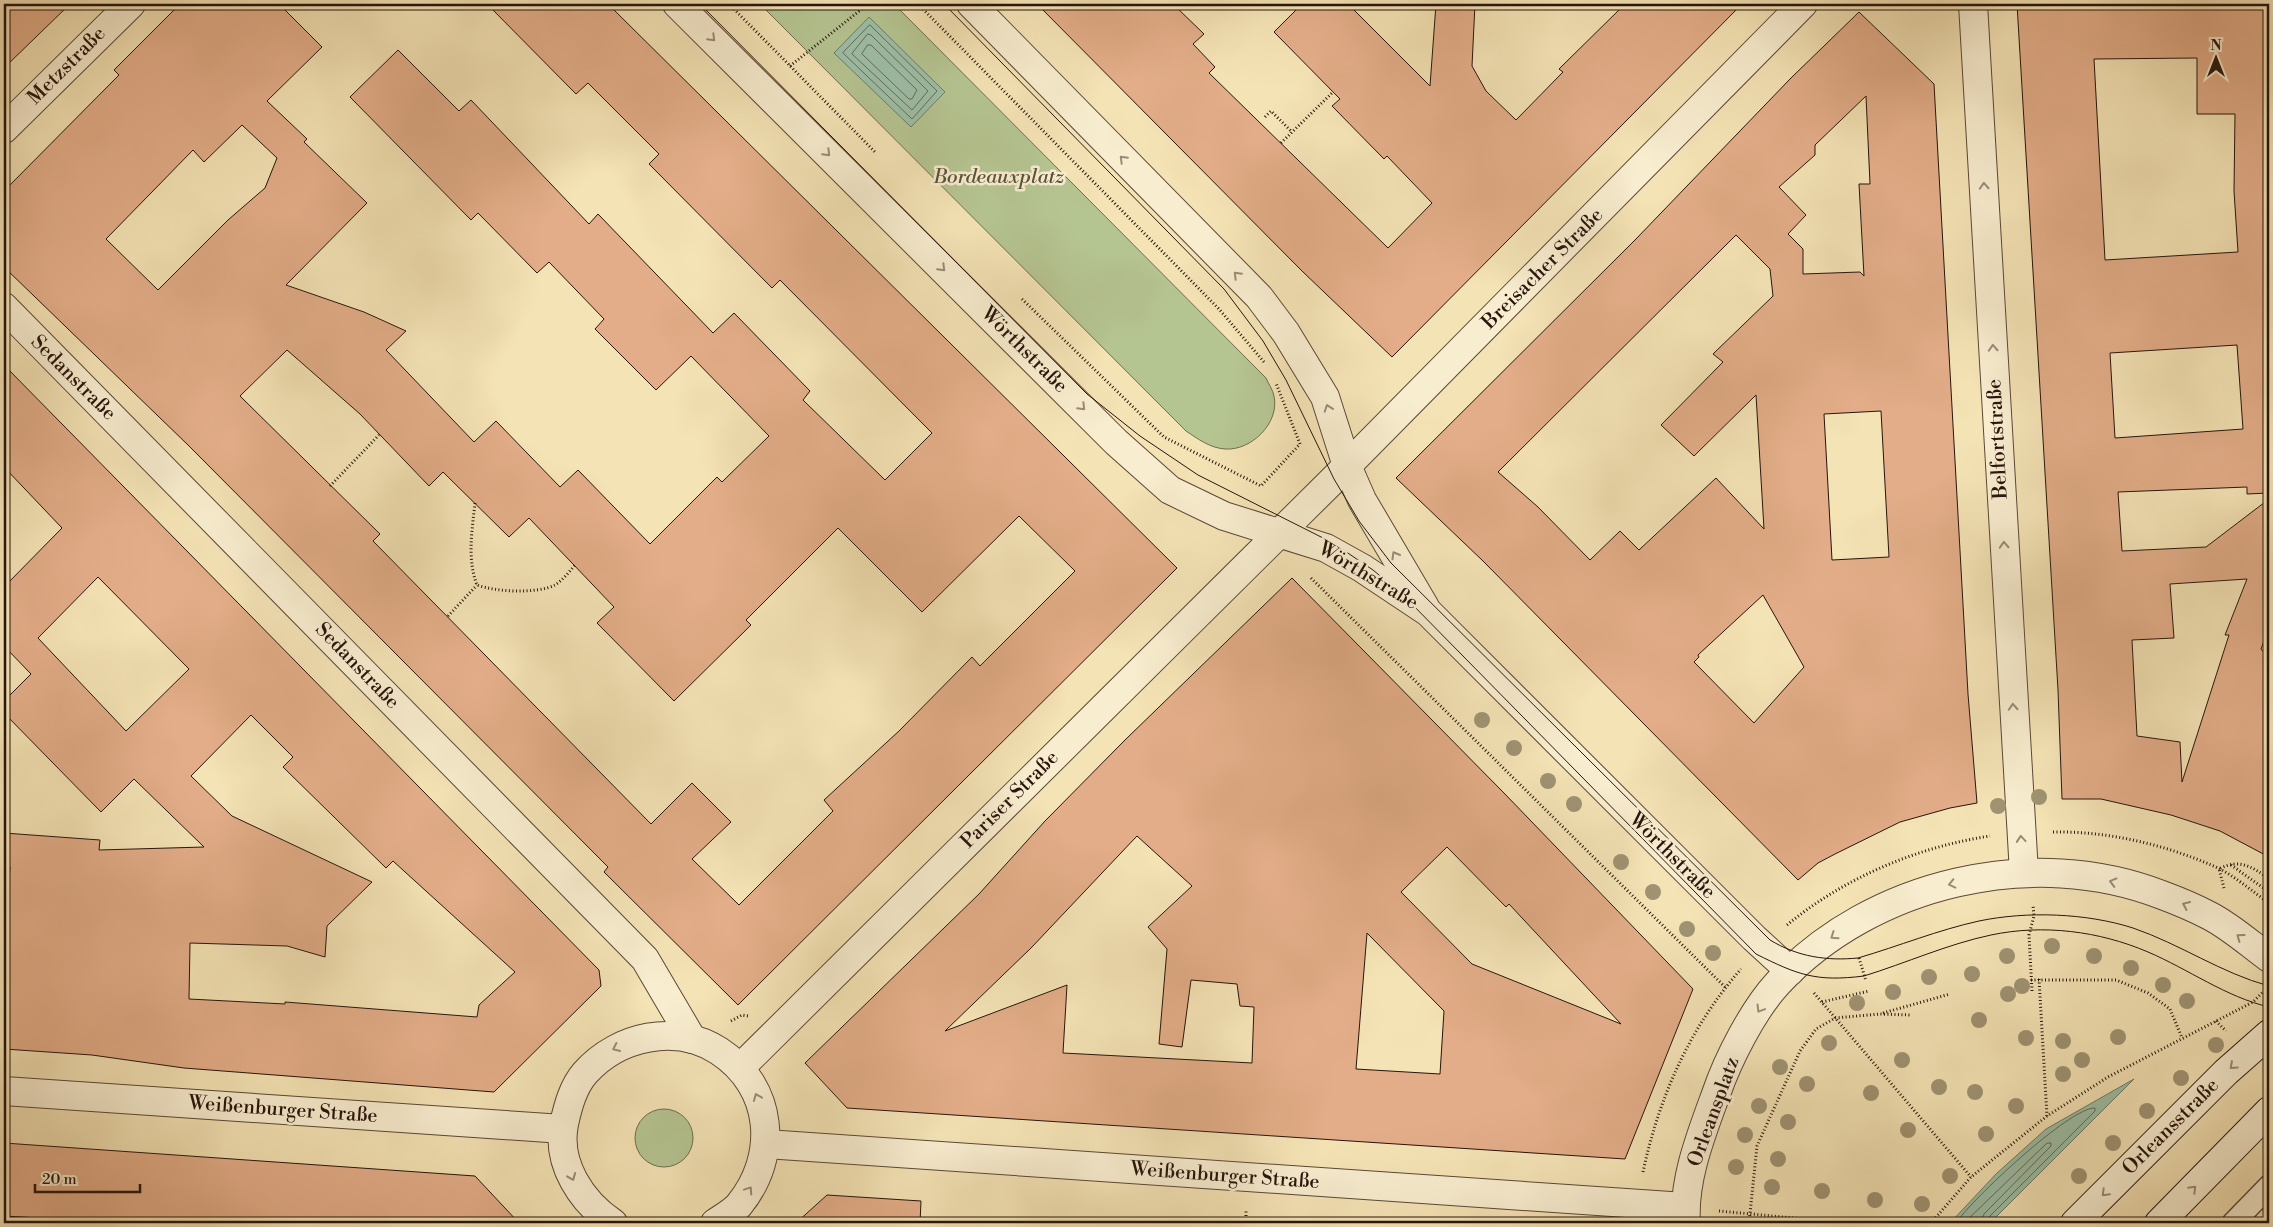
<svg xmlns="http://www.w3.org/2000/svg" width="2273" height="1227" font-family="'Libre Bodoni',serif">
<rect width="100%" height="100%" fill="#f4e3b5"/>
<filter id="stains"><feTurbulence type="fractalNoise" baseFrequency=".004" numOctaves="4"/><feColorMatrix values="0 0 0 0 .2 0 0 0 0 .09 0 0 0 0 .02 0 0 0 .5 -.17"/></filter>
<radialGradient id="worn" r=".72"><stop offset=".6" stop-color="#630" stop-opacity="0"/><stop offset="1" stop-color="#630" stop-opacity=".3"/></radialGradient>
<g fill="#b5c592" stroke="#6e6c50">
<path d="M760 4H894L1266 378C1268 383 1273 390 1274 396 1280 423 1251 451 1225 449 1210 448 1198 439 1186 431Z"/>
<circle cx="664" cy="1138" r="29"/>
</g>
<g fill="#9dbfa7" stroke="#6e7b69">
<polygon points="869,17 945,92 911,127 834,53"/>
<polygon points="2134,1079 1990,1223 1950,1223 1996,1174 2046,1129"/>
</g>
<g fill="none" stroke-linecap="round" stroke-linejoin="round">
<g stroke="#626a5a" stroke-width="1">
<polygon points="870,25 937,91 912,119 843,53"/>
<polygon points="868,34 871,35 928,91 912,110 852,54"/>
<polygon points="868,45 871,45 917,90 912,99 909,99 862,54"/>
<path d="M1956 1223C1971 1200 2070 1107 2095 1108V1111L1988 1218 1987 1223"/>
<polyline points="1964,1223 2047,1143 2051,1143 2051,1146 1984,1214 1981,1223"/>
</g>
</g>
<g fill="#e2ad88" stroke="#27140d" fill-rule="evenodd">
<polygon points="4,4 70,4 4,68"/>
<path d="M180 4H279L322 47 267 101 307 139 304 142 367 203 286 285 364 312 406 331 386 350 474 442 496 421 560 487 578 470 650 544 717 477 722 482 769 436 691 356 656 390 595 329 604 319 549 262 537 273 478 213 471 220 350 97 398 50 459 111 471 100 589 224 598 214 713 333 734 313 810 391 803 400 885 480 932 433 780 280 772 288 649 164 659 154 588 83 576 94 487 4H608L1177 568 738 1005 604 872 608 867 189 446 4 267V191L119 75 114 70ZM242 125 277 158 265 188 228 220 158 290 106 239 193 150 204 162ZM287 350 360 414 429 486 443 472 509 537 529 518 614 607 597 623 674 701 751 625 746 620 838 528 922 612 1019 516 1075 571 980 666 972 657 899 731 824 800 833 811 739 905 692 859 731 822 692 783 651 824 373 541 380 534 240 396Z"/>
<polygon points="1037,4 1173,4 1204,34 1193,44 1215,67 1209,73 1388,248 1432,203 1387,156 1384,159 1332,106 1340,99 1274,32 1302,4 1348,4 1430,86 1436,4 1475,4 1472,66 1486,91 1516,120 1563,72 1559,69 1625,4 1742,4 1392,357 1302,271"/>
<path d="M2017 4H2269V493L2247 494V487L2118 492 2122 551 2206 547 2269 499V628L2261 649 2269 658V857L2220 831 2171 815 2101 799H2062L2058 690ZM2197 58V114H2235L2234 191 2238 252 2105 260 2094 59ZM2237 345 2243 429 2115 438 2110 353ZM2247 579 2225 635H2229L2182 782 2180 742 2137 736 2132 640 2174 638 2170 584Z"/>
<path d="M1859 12 1934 84 1968 694 1977 803 1950 808 1900 822 1835 854 1818 863 1798 880 1483 561 1396 478 1635 240 1791 78ZM1866 96 1870 184H1859L1864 276 1860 272 1803 274V249L1788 234 1806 215 1779 187 1815 155V145ZM1736 235 1770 269 1773 296 1713 354 1723 362 1661 425 1694 456 1756 395 1764 529 1716 478 1639 550 1620 531 1590 560 1538 507 1498 472ZM1881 411 1889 557 1832 560 1824 414ZM1763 595 1804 667 1754 723 1694 662 1699 657 1698 655Z"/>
<path d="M4 365 599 970 601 986 494 1092 184 1068 92 1055 4 1049V950L10 867H4V833L100 840 99 850 204 847 134 779 101 812 4 713V701L31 674 4 646V587L62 528 4 467ZM98 577 189 669 126 731 38 638ZM251 715 293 757 283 767 386 868 393 861 515 972 479 1005 477 1017 285 1002V1004L189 999 190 943 287 946 325 957 327 926 372 882 232 816 191 776Z"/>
<path d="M1292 578 1503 792 1693 989 1625 1159 847 1108 805 1063 979 894 1045 821 1125 740ZM1137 836 1192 886 1148 927 1167 949 1159 1044 1182 1047 1191 980 1237 984 1240 1006 1254 1007 1252 1063 1063 1053 1067 985 945 1031 1031 948ZM1447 847 1506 907 1509 904 1621 1024 1472 964 1401 892ZM1367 933 1444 1011 1440 1074 1356 1069Z"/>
<polygon points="4,1143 475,1176 519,1223 135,1223 77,1219 77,1223 40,1223 40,1218 4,1216"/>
<polygon points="827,1195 921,1201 920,1223 796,1223"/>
</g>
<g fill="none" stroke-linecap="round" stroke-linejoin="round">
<defs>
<polyline id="lane" points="2233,1223 2269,1186"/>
<g id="street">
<polyline points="677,4 1116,442 1170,490 1224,516 1326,548 1362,568 1428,612 1754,938 1790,971"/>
<polyline points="971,4 1259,297 1286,333 1325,397 1347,466 1362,500 1425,607"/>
<polyline points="1973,4 2024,873"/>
<polyline points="4,129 131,4"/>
<polyline points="4,307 645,959 692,1039"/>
<polyline points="740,1068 1334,479 1803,4"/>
<polyline points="4,1091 563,1129"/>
<polyline points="766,1144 1685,1207"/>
<path d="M613 1223C582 1202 556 1164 564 1124 568 1106 573 1087 585 1073 618 1036 676 1023 719 1051 774 1087 779 1156 739 1205 733 1212 722 1218 715 1223"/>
<path d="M1686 1223C1683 1180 1701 1135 1716 1094 1728 1059 1753 1010 1778 983 1872 882 2034 845 2162 895 2178 901 2195 908 2210 916 2231 927 2250 944 2269 958"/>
</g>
<g id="secondary">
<polyline points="2075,1223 2226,1072 2269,1034"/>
<polyline points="2159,1223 2269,1111"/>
</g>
</defs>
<use href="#lane" stroke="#5a4837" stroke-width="24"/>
<use href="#street" stroke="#5a4837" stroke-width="30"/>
<use href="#secondary" stroke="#27140d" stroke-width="30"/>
<g stroke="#27140d" stroke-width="3" stroke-dasharray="1 2.5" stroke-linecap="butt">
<polyline points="729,4 876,153"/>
<polyline points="918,4 1219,309 1264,362"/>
<polyline points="790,66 868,4"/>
<polyline points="1265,117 1271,111 1292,132"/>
<polyline points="1281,143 1333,92"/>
<polyline points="1022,299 1164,437 1261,486 1300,444 1276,383"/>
<polyline points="330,486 379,435"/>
<path d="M475 503C472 531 467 559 477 585 496 592 537 594 555 585 563 580 569 572 575 565"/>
<polyline points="1311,578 1725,987"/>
<polyline points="448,616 477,585"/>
<path d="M2053 832C2109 831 2167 845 2218 868 2236 877 2253 892 2269 903"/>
<polyline points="2231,865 2269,892"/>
<path d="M2224 888 2219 869C2239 858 2253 867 2269 879"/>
<path d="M1787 925C1844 878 1917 847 1990 836"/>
<polyline points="1859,958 1866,981"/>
<polyline points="2039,979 2047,1116"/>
<polyline points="2031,980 2116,980 2148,993 2170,1009 2182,1038"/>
<polyline points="2032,991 2029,935 2034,916 2033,905"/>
<polyline points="1814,993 1971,1177"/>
<polyline points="1822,1002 1869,991"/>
<polyline points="1883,1013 1950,994"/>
<polyline points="731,1021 742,1015 748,1016"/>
<polyline points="2216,1021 2226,1031"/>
<path d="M1643 1172C1659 1097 1690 1027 1741 969"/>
<polyline points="1719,1211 1847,1223"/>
<polyline points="1246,1223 1246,1209"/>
<polyline points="1749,1223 1757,1146 1800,1051 1816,1029 1835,1018 1880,1014 1910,1015"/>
<polyline points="1931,1223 1971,1177 2047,1116 2108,1077 2253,1002 2265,990"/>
</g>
<use href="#lane" stroke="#f8edcf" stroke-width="21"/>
<use href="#street" stroke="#f8edcf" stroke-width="28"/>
<use href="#secondary" stroke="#f8edcf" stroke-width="28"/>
<g stroke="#27140d" stroke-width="1">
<path d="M700 4 1087 394 1140 436 1198 475 1333 543 1373 570 1403 595 1756 954C1798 975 1816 982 1864 976 1906 963 1948 944 1991 935 2043 924 2099 931 2148 952 2188 969 2226 997 2269 1007"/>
<path d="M944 4 1224 289 1263 341 1286 380 1334 479 1359 521 1391 563 1770 940C1798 957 1827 961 1858 958 1899 946 1938 930 1979 921 2027 911 2086 913 2133 928 2180 944 2221 973 2269 986"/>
</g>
</g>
<g fill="#9f9372">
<circle cx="1482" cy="720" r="8"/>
<circle cx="1514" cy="748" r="8"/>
<circle cx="1548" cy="781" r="8"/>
<circle cx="2039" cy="797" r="8"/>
<circle cx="1574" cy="804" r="8"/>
<circle cx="1998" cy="806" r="8"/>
<circle cx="1621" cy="862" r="8"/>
<circle cx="1653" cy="892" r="8"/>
<circle cx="1687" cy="929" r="8"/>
<circle cx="2052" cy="946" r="8"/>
<circle cx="1713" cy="953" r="8"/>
<circle cx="2007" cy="956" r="8"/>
<circle cx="2094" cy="956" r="8"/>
<circle cx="2131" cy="968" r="8"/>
<circle cx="1972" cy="974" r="8"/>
<circle cx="1929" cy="977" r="8"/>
<circle cx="2163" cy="985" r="8"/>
<circle cx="2022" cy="986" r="8"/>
<circle cx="1893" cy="992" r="8"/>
<circle cx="2008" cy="994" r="8"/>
<circle cx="2187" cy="1001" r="8"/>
<circle cx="1857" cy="1003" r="8"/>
<circle cx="1979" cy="1020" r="8"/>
<circle cx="2118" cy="1037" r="8"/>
<circle cx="2026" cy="1038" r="8"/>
<circle cx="2063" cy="1041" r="8"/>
<circle cx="1829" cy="1043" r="8"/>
<circle cx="2216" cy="1045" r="8"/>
<circle cx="1902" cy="1060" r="8"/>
<circle cx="2082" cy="1060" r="8"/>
<circle cx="1780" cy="1067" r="8"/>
<circle cx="2063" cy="1074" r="8"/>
<circle cx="2181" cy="1078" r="8"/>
<circle cx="1807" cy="1084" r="8"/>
<circle cx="1939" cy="1087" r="8"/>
<circle cx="1975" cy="1092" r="8"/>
<circle cx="1871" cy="1093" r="8"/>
<circle cx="1759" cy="1106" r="8"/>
<circle cx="2016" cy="1106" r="8"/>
<circle cx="2147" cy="1111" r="8"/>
<circle cx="1788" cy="1122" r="8"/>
<circle cx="1908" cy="1130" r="8"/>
<circle cx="1986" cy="1134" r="8"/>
<circle cx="1745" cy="1135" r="8"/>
<circle cx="2113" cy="1143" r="8"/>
<circle cx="1778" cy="1159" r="8"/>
<circle cx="1736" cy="1167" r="8"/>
<circle cx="1950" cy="1176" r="8"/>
<circle cx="2079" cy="1176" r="8"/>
<circle cx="1772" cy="1187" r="8"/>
<circle cx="1822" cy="1191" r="8"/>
<circle cx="1875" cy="1200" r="8"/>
<circle cx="1922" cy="1204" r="8"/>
</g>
<defs><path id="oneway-chevron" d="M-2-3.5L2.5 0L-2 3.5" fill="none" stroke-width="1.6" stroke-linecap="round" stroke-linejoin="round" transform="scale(1.25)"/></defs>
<g stroke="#9a8b78">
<use href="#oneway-chevron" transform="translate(712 38) rotate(45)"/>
<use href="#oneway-chevron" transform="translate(827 153) rotate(45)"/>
<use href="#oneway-chevron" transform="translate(1123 159) rotate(-135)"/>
<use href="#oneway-chevron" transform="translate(1984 186) rotate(-93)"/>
<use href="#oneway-chevron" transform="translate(942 268) rotate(45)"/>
<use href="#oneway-chevron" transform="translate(1237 275) rotate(-135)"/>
<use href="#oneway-chevron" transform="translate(1993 348) rotate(-93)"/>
<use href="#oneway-chevron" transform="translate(1082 407) rotate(45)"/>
<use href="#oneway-chevron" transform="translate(1328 408) rotate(-109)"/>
<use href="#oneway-chevron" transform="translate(2004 545) rotate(-93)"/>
<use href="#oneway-chevron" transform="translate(1395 555) rotate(-120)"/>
<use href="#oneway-chevron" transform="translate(2013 707) rotate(-93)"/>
<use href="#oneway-chevron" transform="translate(2021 839) rotate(-95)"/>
<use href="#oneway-chevron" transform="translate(2113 882) rotate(-165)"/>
<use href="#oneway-chevron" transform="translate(1952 884) rotate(167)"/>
<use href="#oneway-chevron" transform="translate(2186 905) rotate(-156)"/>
<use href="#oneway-chevron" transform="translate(1834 936) rotate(145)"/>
<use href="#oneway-chevron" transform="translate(2240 937) rotate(-144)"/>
<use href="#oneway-chevron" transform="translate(1760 1009) rotate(121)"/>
<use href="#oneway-chevron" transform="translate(616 1048) rotate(155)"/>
<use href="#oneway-chevron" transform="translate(2233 1066) rotate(138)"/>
<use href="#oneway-chevron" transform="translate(757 1097) rotate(-112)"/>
<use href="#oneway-chevron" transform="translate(572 1177) rotate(68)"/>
<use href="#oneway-chevron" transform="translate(2193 1189) rotate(-45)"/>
<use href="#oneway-chevron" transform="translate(749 1190) rotate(-56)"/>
<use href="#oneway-chevron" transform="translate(2105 1193) rotate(135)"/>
</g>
<g text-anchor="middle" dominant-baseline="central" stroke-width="5" stroke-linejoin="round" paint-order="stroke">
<g font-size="20" fill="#27140d" stroke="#f8edcf">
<text transform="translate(67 66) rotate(-45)">Metzstraße</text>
<text transform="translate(1543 269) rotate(-45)">Breisacher Straße</text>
<text transform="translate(1024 350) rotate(45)">Wörthstraße</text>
<text transform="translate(73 378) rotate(45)">Sedanstraße</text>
<text transform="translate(1998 439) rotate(-93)">Belfortstraße</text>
<text transform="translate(1368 576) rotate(31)">Wörthstraße</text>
<text transform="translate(357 666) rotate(46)">Sedanstraße</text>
<text transform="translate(1010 800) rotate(-45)">Pariser Straße</text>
<text transform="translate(1672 856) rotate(45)">Wörthstraße</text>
<text transform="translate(283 1110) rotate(4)">Weißenburger Straße</text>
<text transform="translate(1714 1112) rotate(-70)">Orleansplatz</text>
<text transform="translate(2171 1127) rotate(-45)">Orleansstraße</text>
<text transform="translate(1225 1176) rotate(4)">Weißenburger Straße</text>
</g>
<g font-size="20" font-style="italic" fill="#59523c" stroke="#f8edcf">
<text x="999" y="177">Bordeauxplatz</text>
</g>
</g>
<rect width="2273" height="1227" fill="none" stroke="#f4e3b5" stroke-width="20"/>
<rect x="5" y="5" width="2263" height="1217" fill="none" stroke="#27140d" stroke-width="2.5"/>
<rect x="10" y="10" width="2253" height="1207" fill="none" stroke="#27140d"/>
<g transform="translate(2216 58)" stroke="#f8edcf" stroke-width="4" paint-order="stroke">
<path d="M0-4L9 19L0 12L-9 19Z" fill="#27140d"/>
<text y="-8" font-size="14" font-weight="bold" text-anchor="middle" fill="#27140d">N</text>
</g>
<path d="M35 1184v8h105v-8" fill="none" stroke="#27140d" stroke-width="2.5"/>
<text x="42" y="1184" font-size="15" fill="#27140d" stroke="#f8edcf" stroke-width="4" paint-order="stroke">20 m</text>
<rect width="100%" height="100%" filter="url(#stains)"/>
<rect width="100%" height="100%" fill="url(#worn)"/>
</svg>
